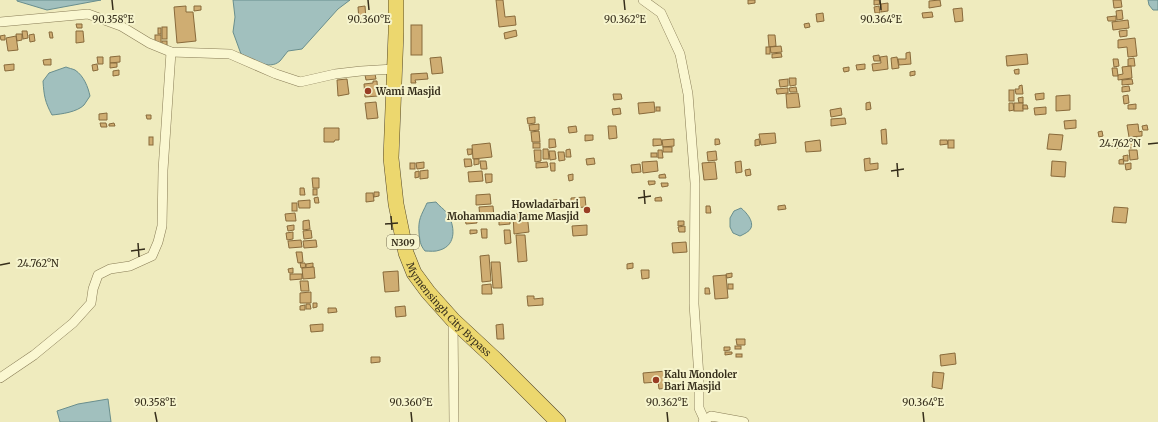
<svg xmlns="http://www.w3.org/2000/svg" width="1158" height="422" font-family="Merriweather,serif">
<rect width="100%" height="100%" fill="#efebbe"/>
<g fill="#a1c0be" stroke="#698e8d">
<polygon points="17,0 101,0 47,10 17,1"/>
<path d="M233 0H350L338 9 302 49 288 51C285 54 283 58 280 61 269 71 252 59 241 54L233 32 235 17Z"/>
<polygon points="1148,0 1158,0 1158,10 1153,10 1149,5"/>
<path d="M66 67C68 68 73 69 75 70 84 76 88 87 90 96 88 99 86 102 84 105 77 112 62 114 52 115 45 102 44 96 43 81L49 73Z"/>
<path d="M436 202C439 206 444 209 447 213 455 225 457 245 440 250 435 252 430 251 425 251 420 245 420 241 419 233 418 219 421 216 427 203Z"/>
<path d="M741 208C746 212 754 221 751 228 749 232 744 234 740 236L733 233 730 227V218L734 211Z"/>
<polygon points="108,399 111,422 60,422 57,411 78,404"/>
</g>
<g fill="#cfad72" stroke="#886a3b">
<polygon points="496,0 503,0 505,17 515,16 516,25 499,27"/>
<polygon points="748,0 755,0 755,3 748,4"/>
<polygon points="874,0 879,0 880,4 874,5"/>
<polygon points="940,0 941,6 929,8 929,1"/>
<polygon points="1113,0 1121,0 1122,7 1114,8"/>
<polygon points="888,3 888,11 881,12 881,4"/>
<polygon points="186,6 186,12 193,12 196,41 177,43 174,7"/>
<polygon points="194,6 201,6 201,10 194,11"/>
<polygon points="365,6 366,19 359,20 358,7"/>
<polygon points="879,6 880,13 875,13 874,7"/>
<polygon points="962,8 963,21 955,22 953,9"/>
<polygon points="1122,10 1123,19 1117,20 1116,11"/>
<polygon points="932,12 933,17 923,18 922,13"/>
<polygon points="823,13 824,21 817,22 816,14"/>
<polygon points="1116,16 1116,21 1108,21 1107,17"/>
<polygon points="1128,20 1129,28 1113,30 1112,22"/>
<polygon points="809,23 810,27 805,28 804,24"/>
<polygon points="76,24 82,24 82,28 77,28"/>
<rect x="411" y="25" width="11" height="30"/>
<rect x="162" y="27" width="5" height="12"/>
<rect x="158" y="28" width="3" height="6"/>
<polygon points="516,30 517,36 505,39 504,33"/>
<polygon points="1127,30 1127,36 1120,37 1119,31"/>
<polygon points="22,31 27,31 28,38 23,39"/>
<polygon points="76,31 83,31 84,42 76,43"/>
<polygon points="49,32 52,32 53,38 50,38"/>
<polygon points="16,34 22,34 22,40 17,41"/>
<polygon points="34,34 35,41 30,42 29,35"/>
<polygon points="5,35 5,40 1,40 0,36"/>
<rect x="155" y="35" width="6" height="8"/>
<polygon points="768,35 775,35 776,46 769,47"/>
<polygon points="16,36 18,50 8,51 6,38"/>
<polygon points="1135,38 1137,56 1128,57 1127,47 1118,48 1118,40"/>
<rect x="162" y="41" width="5" height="5"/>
<polygon points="781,46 782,52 771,53 770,47"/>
<rect x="766" y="47" width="4" height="7"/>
<polygon points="910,52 911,64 899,65 898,59 906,59 906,53"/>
<polygon points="781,53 782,57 772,58 772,54"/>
<polygon points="1027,54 1028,64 1007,66 1006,56"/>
<polygon points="879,55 880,61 874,61 873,56"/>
<polygon points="120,56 120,62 110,63 110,57"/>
<polygon points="887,56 888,69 873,71 872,64 881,63 880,57"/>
<polygon points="97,57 103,57 103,64 98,64"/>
<polygon points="441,57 443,73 432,74 430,58"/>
<polygon points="897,57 899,68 892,69 891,58"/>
<polygon points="1134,58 1135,66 1128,66 1128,59"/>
<polygon points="51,59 51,65 44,65 43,60"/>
<polygon points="1113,59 1118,59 1119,66 1114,67"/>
<polygon points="110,63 117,63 117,67 110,68"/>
<polygon points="14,64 14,70 5,71 4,65"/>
<polygon points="97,64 98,70 93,71 92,65"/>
<polygon points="865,64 865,69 857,70 856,65"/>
<polygon points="1131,66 1132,78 1118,80 1118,75 1123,74 1122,67"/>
<polygon points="849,67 849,71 844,72 843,68"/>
<polygon points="1112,68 1117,68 1118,76 1113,76"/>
<polygon points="1019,69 1019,74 1015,74 1014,70"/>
<polygon points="119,70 119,75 113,76 113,71"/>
<polygon points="915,71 915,75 910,76 910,72"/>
<polygon points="427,73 428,79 415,80 416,83 411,83 411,74"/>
<polygon points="375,74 376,79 366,80 365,75"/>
<polygon points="789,78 796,78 796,85 790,86"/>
<polygon points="347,79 349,94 338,96 337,80"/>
<polygon points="788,79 788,86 780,87 779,80"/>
<polygon points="1132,79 1133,84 1122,85 1122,80"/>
<polygon points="373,81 377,81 378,96 365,97 364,84 373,83"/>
<polygon points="1022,85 1023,94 1016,94 1015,89 1019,89 1019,86"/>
<polygon points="1129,86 1130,91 1122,92 1122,87"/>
<polygon points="796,87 797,92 790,92 789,88"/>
<polygon points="788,88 788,93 777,94 776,89"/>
<rect x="1009" y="90" width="5" height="11"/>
<polygon points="798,93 800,107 787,108 786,94"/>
<polygon points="1044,93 1044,99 1036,100 1035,94"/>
<polygon points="613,94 621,94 622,99 614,100"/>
<polygon points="1070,95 1070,110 1056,111 1056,96"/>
<polygon points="1128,95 1129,103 1124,104 1123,96"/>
<polygon points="1023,97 1023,103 1019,103 1018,98"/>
<polygon points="376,102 378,118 367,119 365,103"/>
<polygon points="654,102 655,112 639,114 638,103"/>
<polygon points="870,102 871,109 866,110 866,103"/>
<polygon points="1009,103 1013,103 1014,110 1009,111"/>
<rect x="1014" y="103" width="9" height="8"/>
<polygon points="1136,104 1136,109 1128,109 1128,105"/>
<polygon points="1023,105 1027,105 1028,109 1023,109"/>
<rect x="656" y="107" width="4" height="4"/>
<polygon points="1046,107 1046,114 1035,115 1034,108"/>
<polygon points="620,108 621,114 613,115 612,109"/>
<polygon points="841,108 842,115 831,117 830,110"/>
<polygon points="107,113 107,120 99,120 99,114"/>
<polygon points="146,115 151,115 151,119 147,119"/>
<polygon points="535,117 535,123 528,124 527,118"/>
<polygon points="845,118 846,124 831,126 831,119"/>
<polygon points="1076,120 1076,128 1065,129 1064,121"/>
<polygon points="100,123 106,123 107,127 101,127"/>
<polygon points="114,123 115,126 109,126 109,124"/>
<polygon points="539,124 539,130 530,131 529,125"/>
<polygon points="1138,124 1139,132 1142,131 1142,136 1129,137 1127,125"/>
<polygon points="1147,125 1148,130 1143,130 1142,126"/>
<polygon points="576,126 577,132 569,133 568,127"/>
<polygon points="608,126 616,126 617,138 609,139"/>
<polygon points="324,128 339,128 339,140 335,140 334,142 324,142"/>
<polygon points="886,129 887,144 882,144 881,130"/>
<polygon points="539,131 540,142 532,142 531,132"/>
<polygon points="1102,131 1103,136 1099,137 1098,132"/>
<polygon points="775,133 776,143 761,145 759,134"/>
<polygon points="1049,134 1063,135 1061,150 1047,149"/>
<polygon points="585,135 593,135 593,140 585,141"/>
<rect x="149" y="137" width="4" height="8"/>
<polygon points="1137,137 1138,147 1130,148 1129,138"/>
<polygon points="549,139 555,139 556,147 549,148"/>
<polygon points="653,139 661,139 662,145 653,146"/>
<polygon points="674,139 674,146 663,147 662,140"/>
<polygon points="715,139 719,139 720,144 715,145"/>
<polygon points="759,139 760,145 755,146 755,140"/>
<polygon points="820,140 821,151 806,152 805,142"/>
<polygon points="940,140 947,140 948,144 940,145"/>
<rect x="948" y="140" width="6" height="8"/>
<polygon points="1112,141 1117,141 1118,148 1113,148"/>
<polygon points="490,143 492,157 473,159 472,145"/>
<rect x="533" y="143" width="7" height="5"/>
<rect x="663" y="147" width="9" height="5"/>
<polygon points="467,149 472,149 472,154 468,155"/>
<polygon points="543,149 548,149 549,159 543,159"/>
<polygon points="570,149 571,157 566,157 566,150"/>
<polygon points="534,150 541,150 541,161 535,162"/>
<polygon points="658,150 662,150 663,158 658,158"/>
<polygon points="1129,150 1137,150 1138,159 1130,160"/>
<polygon points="549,151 555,151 556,159 550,160"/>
<polygon points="716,151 717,160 708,161 707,152"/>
<polygon points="558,152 564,152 565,160 559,161"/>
<rect x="651" y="153" width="6" height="4"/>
<polygon points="1128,155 1128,161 1124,161 1123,156"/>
<polygon points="594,158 595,164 587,165 586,159"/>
<polygon points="870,158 870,164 878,163 878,169 865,171 864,159"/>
<polygon points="464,159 471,159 472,166 465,167"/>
<polygon points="474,159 479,159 479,164 474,165"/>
<polygon points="1123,159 1124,164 1119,164 1119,160"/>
<polygon points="480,161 486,161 487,169 481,169"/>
<polygon points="657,161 658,171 643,173 642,162"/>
<polygon points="741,161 742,172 736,173 735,162"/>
<polygon points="1052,161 1066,162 1065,177 1051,176"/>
<polygon points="424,162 424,168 417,169 416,163"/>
<polygon points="547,162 548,167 536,168 536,163"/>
<polygon points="715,162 717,179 704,180 702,163"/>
<rect x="410" y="163" width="5" height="6"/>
<polygon points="550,163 555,163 555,171 551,171"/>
<polygon points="1131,163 1131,169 1126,170 1125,164"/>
<polygon points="640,164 641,172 632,173 631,165"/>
<polygon points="750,169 751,175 746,176 745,170"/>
<polygon points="428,170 428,178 420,179 420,171"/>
<polygon points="419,171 419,177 415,178 415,172"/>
<polygon points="482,171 483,181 469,182 468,172"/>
<polygon points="485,174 492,174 492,182 486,183"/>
<polygon points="573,174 573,180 569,181 568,175"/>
<polygon points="665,174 666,178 659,178 659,175"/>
<polygon points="312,178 319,178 319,188 313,188"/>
<polygon points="648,181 655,181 655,184 649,185"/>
<polygon points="661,183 668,183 668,186 662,187"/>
<polygon points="300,188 304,188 305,195 300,195"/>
<rect x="313" y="189" width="4" height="6"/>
<polygon points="374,192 379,192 379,196 374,197"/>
<polygon points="366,193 373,193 374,201 366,202"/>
<polygon points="490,194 491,204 476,205 476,195"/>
<polygon points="318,197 319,203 315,203 314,198"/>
<polygon points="585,197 586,207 571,208 571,198"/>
<polygon points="661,197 662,201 655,201 655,198"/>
<polygon points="562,199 563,209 553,210 553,200"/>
<polygon points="310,200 310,208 299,208 298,201"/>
<rect x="292" y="203" width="5" height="8"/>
<polygon points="785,205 786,209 778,210 778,206"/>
<polygon points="493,206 494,217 480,218 479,207"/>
<polygon points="706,206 710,206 711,213 706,213"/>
<polygon points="1114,207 1128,208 1126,223 1112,222"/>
<polygon points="295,213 296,221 286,221 285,214"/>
<polygon points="527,213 529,232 514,234 513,214"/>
<polygon points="476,217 477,223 466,224 465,218"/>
<polygon points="510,218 510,224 499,225 499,219"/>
<polygon points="309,220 310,229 303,230 303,221"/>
<polygon points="678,221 684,221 684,225 678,226"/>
<polygon points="294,225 294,230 288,231 287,226"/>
<polygon points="587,225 587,235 573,236 572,226"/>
<polygon points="685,226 685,232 679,232 678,227"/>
<polygon points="481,229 487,229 487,238 482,238"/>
<polygon points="311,230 312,238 304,239 303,231"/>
<polygon points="470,230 477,230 477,233 470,234"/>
<polygon points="504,230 510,230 511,243 505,244"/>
<polygon points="293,232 293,239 287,240 286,233"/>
<polygon points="516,235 525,235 527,261 518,262"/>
<polygon points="301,240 302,247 289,248 288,241"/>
<polygon points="316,240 317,247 304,248 303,241"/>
<polygon points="686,242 687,252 673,253 672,243"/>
<polygon points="296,252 302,252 303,262 298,263"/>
<polygon points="489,255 491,281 482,282 480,256"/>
<polygon points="491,262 500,262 502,288 493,288"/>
<polygon points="300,263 305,263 306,267 301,268"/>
<polygon points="313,263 313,267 306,268 306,264"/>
<polygon points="633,263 633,268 627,269 627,264"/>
<polygon points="314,267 315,278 303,279 302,268"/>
<polygon points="293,268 293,273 289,273 288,269"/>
<polygon points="641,270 649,270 649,278 642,279"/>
<polygon points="398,271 399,291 385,292 383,272"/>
<polygon points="732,273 732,277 727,278 726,274"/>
<polygon points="290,274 302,274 302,279 290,280"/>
<polygon points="726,275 728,298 715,299 713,276"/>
<polygon points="300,281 308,281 309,291 301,291"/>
<polygon points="491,284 492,294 482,294 482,285"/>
<rect x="728" y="284" width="5" height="5"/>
<polygon points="705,288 709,288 710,294 705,294"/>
<polygon points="311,292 311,303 300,303 300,293"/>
<polygon points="527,296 534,296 534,299 543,298 543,305 528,306"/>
<polygon points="313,303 317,303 317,307 313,308"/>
<polygon points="306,304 310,304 311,309 306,309"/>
<polygon points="305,305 305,310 300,310 300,306"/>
<polygon points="405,306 406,316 396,317 395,307"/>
<polygon points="328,308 336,308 337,312 328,313"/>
<polygon points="323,324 323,331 311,332 310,325"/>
<polygon points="503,324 504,339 497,339 496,325"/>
<polygon points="736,339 745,339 745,345 737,345"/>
<rect x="735" y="346" width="6" height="3"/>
<polygon points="724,347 730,347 730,350 724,351"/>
<polygon points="725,352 732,352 732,354 725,355"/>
<polygon points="955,353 956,364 941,366 940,355"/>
<rect x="736" y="354" width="6" height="3"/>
<polygon points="371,357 380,357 380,362 371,363"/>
<polygon points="666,371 667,379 668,378 669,382 667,382 667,388 659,389 658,382 644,383 643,373"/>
<polygon points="933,372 944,373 942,389 932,387"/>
</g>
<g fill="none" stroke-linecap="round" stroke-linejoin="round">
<defs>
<g id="minor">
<polyline points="643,0 661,13 680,54 688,94 695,183 694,304 699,377 699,408 705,421"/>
<polyline points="0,22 88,14 121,26 149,43 171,52 230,54 276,74 300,82 335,74 361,71 394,69"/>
<polyline points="453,320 454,422"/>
<polyline points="0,378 34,355 73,323 91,303 93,289 98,275 110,269 130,266 152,256 158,242 162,226 163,170 171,52"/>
<polyline points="703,422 711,416 744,422"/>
</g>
<g id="trunk">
<path id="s1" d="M396 0V33L391 158 396 204 406 253 414 273 428 292 453 320 495 359 558 422"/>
</g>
</defs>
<use href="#minor" stroke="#887c56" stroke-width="10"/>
<use href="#trunk" stroke="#55482b" stroke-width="16"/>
<use href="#minor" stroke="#faf7d1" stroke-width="9"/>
<use href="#trunk" stroke="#ecd76e" stroke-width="15"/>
</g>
<path fill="none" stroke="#362e1b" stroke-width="1.5" d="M112 0 113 10M368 0 369 10M624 0 625 10M880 0 881 10M1148 144 1158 143M897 163 898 177M891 171 904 169M644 190 645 204M638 198 651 196M391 216 392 230M385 224 398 223M138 243 139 257M131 251 145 249M0 265 10 263M155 412 157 422M411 412 412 422M667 412 668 422M923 412 924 422"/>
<g fill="#993d24" stroke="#f6f4cd" stroke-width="1.5">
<circle cx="368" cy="91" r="4"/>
<circle cx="587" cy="210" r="4"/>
<circle cx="656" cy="380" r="4"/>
</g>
<g text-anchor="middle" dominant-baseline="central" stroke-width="4" stroke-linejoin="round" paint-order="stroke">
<rect fill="#f6f4cd" stroke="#706950" stroke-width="1" x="387" y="235" width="32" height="14" rx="3"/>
<g font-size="9" font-weight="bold" fill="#362e1b">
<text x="403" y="242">N309</text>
</g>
<g font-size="10" font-weight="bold" fill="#362e1b" stroke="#f6f4cd" text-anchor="start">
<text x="376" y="91">Wami Masjid</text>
<text x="579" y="204" text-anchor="end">Howladarbari<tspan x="579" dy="12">Mohammadia Jame Masjid</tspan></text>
<text x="664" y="374">Kalu Mondoler<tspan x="664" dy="12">Bari Masjid</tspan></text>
</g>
<g font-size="10" fill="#362e1b" stroke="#f6f4cd">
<text stroke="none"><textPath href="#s1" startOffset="326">Mymensingh City Bypass</textPath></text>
</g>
</g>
<g font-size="10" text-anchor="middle" fill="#362e1b" stroke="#f6f4cd" stroke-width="4" stroke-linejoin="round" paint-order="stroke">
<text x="113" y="23">90.358°E</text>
<text x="369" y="23">90.360°E</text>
<text x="625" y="23">90.362°E</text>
<text x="881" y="23">90.364°E</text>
<text x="1120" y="147">24.762°N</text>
<text x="38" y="267">24.762°N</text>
<text x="155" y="406">90.358°E</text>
<text x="411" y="406">90.360°E</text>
<text x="667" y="406">90.362°E</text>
<text x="923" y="406">90.364°E</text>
</g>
</svg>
